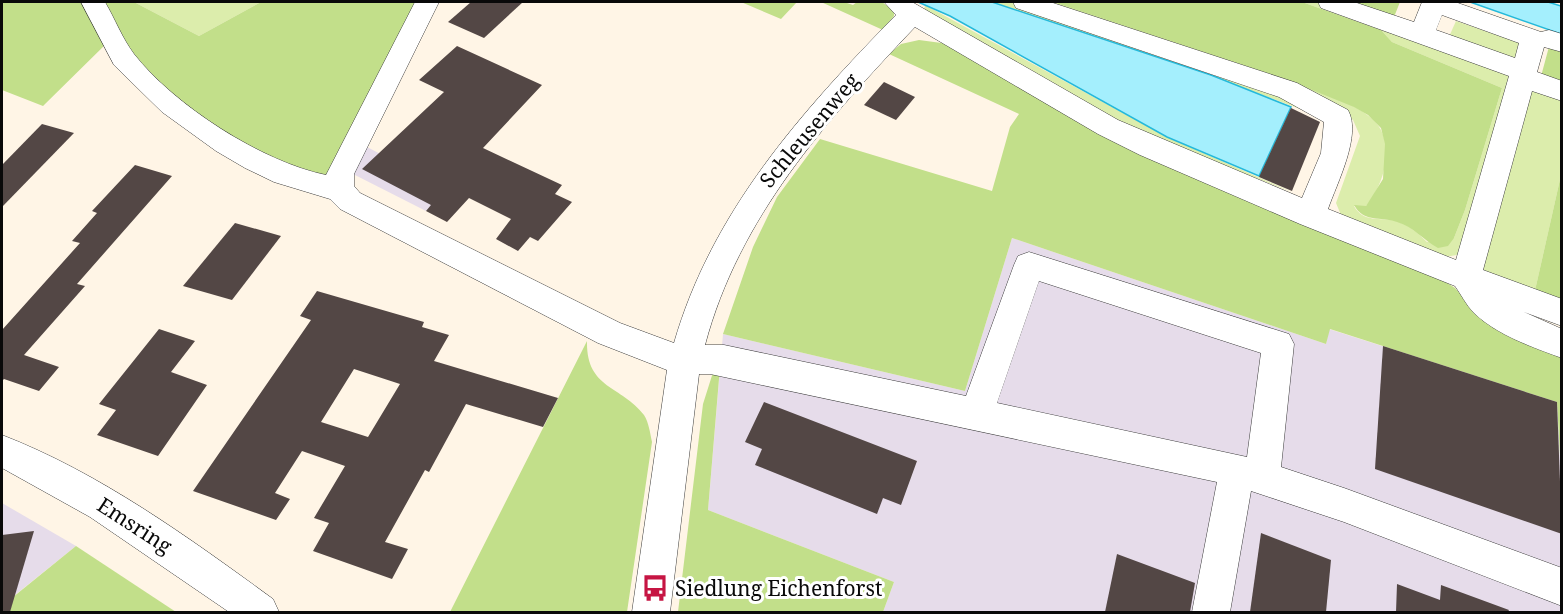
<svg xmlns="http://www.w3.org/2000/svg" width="1563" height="614" font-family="'Noto Serif',serif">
<rect width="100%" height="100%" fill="#fff5e6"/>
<g fill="#e6dcea">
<polygon points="367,147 448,189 426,211 353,174"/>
<polygon points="1012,238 1326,344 1329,329 1557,402 1562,474 1561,612 883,612 894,582 708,510 723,334 965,391"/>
<polygon points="2,503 76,546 15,595 2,597"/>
</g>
<g fill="#dcedac">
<polygon points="134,2 261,2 199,36"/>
<polygon points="992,2 1016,2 1288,93 1322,117 1184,66"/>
<path d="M1037 2C1076 1 1118 22 1155 35 1221 57 1291 76 1353 106 1363 111 1376 120 1381 130 1393 154 1382 187 1366 206H1354C1363 223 1380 217 1396 221 1409 225 1418 233 1427 242L1454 238 1465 210 1502 88 1392 42 1381 30 1302 2H1318L1499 67 1511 77 1465 245 1457 255 1438 258 1343 220 1336 203 1360 136 1353 120 1335 106 1292 87Z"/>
<polygon points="925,5 1167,137 1292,192 1128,128 924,11"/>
<polygon points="1456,21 1523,44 1517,57 1510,59 1448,39"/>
<polygon points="1529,82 1561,94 1561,175 1534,295 1485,272 1482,266"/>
</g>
<g fill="#c2df8a">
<polygon points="2,2 134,2 199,36 261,2 418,2 324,181 259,155 192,112 109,41 43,106 2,90"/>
<polygon points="741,2 797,2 781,19"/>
<polygon points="821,2 844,2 853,5 857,2 882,2 894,11 894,16 883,30"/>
<path d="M1053 2H1302L1381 30 1392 42 1502 88 1465 210 1454 238 1448 246 1438 248C1423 240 1414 227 1397 222 1380 216 1364 223 1354 205L1366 206 1383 179 1385 144 1381 128 1368 115 1354 107 1285 79Z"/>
<polygon points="1351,2 1400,2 1394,17"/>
<polygon points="919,40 949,44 1432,273 1455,288 1473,308 1561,353 1561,474 1557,402 1330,329 1326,344 1012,238 965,391 723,334 753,247 777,197 820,139 992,191 1010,127 1019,114 889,54 901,44"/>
<polygon points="1550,43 1561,48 1561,88 1540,80"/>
<polygon points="1561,175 1561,305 1534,295"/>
<path d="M587 341C586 389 621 385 644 415 649 423 650 433 652 442L627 612H450Z"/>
<polygon points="715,366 720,367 708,510 894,582 883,612 678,612 703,404"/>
<polygon points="76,546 176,612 2,612 2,606"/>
</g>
<g fill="#a4effd" stroke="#24b9db" stroke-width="1.5">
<polygon points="918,2 992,2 1211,75 1291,107 1259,176 1167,137 950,16"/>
<polygon points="1470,2 1548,2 1561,6 1561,34"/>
</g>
<g fill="#534745" fill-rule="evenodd">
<polygon points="471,2 523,2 484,38 448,22"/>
<polygon points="457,46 542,85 483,148 562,185 555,194 572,202 538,241 530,237 518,251 496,239 511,219 469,198 447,222 426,211 431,205 362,169 444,92 419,80"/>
<polygon points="884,82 915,97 896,120 864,105"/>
<polygon points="1291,108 1320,122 1292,191 1259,177"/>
<polygon points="42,124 74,133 2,207 2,165"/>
<polygon points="135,165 172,176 77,284 85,286 24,355 59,367 39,391 4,379 2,381 2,330 80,243 72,241 97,213 92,211"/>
<polygon points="235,223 281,236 232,300 183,286"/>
<path d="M317 291 424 322 422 327 449 335 434 361 558 398 543 427 466 404 429 472 425 470 385 542 408 549 392 579 313 551 329 523 314 518 345 466 302 451 275 493 290 499 276 520 193 491 311 320 300 316ZM354 369 400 384 368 437 321 422Z"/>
<polygon points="159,329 195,341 171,372 207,385 158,456 97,435 116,410 99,404"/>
<polygon points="1383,346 1557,402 1562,534 1375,469"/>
<polygon points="764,402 917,461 901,505 883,498 877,514 755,465 762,449 745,442"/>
<polygon points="34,531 10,612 2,612 2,535"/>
<polygon points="1261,533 1331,560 1326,612 1250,612"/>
<polygon points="1117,554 1195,583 1190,612 1105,612"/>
<polygon points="1397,584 1440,600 1441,585 1509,610 1508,612 1396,612"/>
</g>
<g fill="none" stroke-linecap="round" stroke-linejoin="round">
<defs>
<g id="minor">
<path d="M81 2H105C115 19 122 38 134 54 174 105 262 162 326 175L415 2H439L354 174V186L360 193 620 323 674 343C712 211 802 111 896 15L884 2H912L1118 120 1302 198 1321 153 1324 122 1279 97 1016 8 1013 2H1050L1297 83 1348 110C1362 135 1337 183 1328 209L1456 260 1509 76 1321 8 1318 2H1354L1414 22 1422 2H1455L1541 32 1549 30 1562 34V52L1544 47 1537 72 1562 81V101L1532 91 1483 270 1562 299V326L1524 312 1562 329V358C1532 347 1497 335 1474 313 1466 305 1461 294 1455 286L1300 224 1140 155 1098 134 915 27C826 121 739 217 705 345H724L966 396 1014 265 1018 256 1029 252 1289 334 1294 344 1281 467 1344 488 1562 568V606L1344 522 1251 491 1230 612H1192L1217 482 710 374H699L670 612H632L667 370 598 343 340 209 330 199 274 182 245 168 216 151 162 112 114 65ZM1442 15 1519 43 1515 58 1436 30ZM1039 281 1261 353 1247 457 997 403Z"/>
<path d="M2 435C100 473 188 537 273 599L279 612H229L90 517 2 468Z"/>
</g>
</defs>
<use href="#minor" stroke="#3c3c3c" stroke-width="1"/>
<use href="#minor" fill="#fff" fill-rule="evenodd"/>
</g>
<defs>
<symbol id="bus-bare" viewBox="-9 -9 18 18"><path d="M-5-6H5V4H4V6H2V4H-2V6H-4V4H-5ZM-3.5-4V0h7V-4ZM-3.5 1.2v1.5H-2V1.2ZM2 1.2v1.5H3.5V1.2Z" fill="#c61543" stroke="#fff" stroke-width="2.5" paint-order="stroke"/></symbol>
</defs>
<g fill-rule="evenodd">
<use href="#bus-bare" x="636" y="569" width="38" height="38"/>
</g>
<g text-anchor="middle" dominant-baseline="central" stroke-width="6" stroke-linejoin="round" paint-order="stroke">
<g font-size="21" fill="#090909" stroke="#fff">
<text transform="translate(809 130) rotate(-50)">Schleusenweg</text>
<text transform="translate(135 525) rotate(33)">Emsring</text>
</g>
<g font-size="21" fill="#090909" stroke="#fff" text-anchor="start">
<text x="675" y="588">Siedlung Eichenforst</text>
</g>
</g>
<rect width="1563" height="614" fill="none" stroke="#090909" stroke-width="6"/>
</svg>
